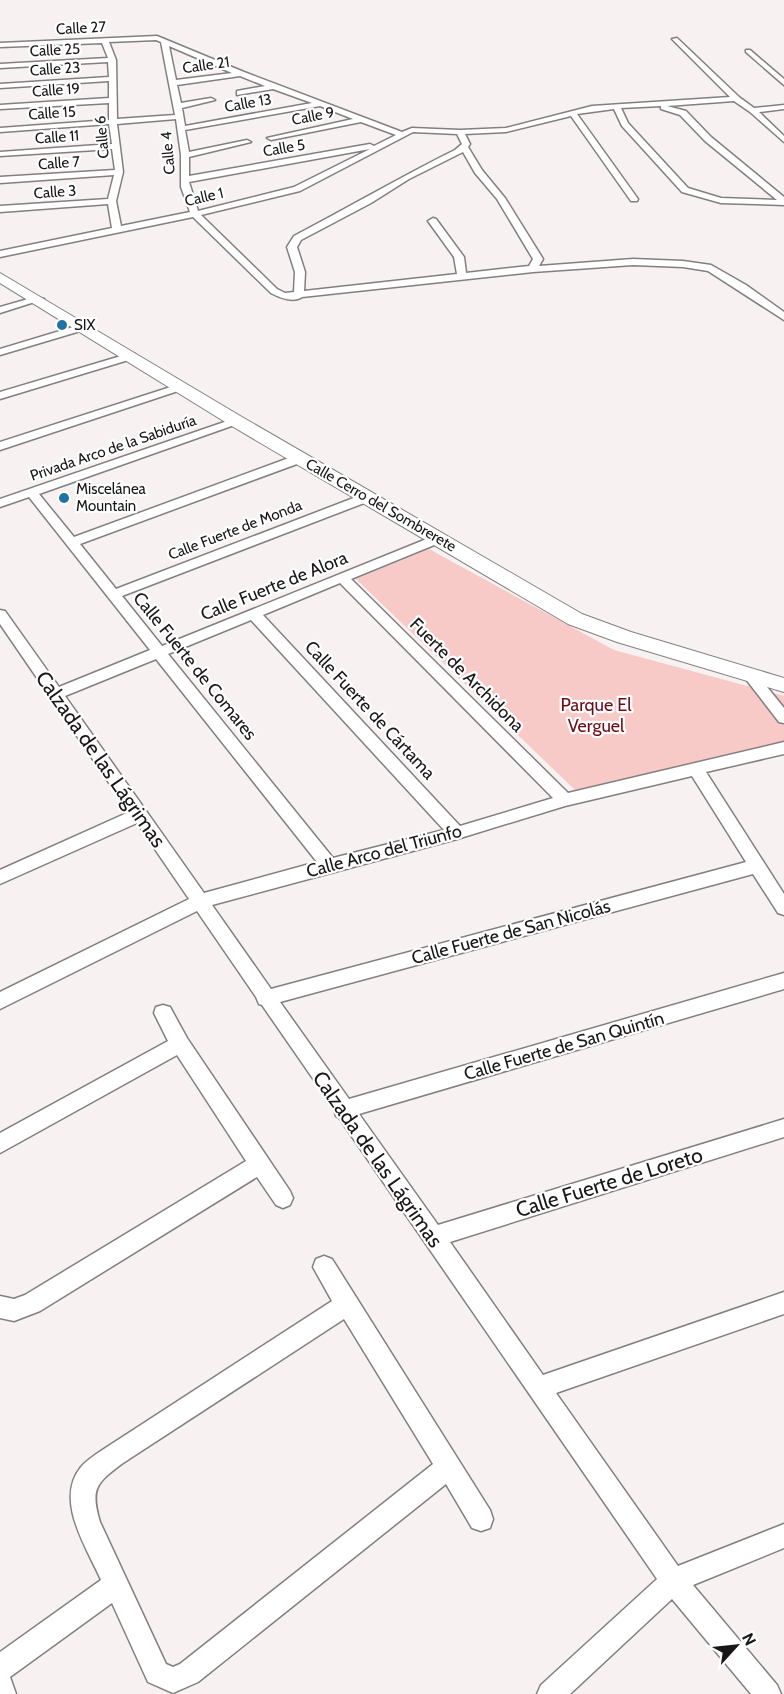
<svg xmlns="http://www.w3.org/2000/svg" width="784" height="1694" font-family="Cabin,sans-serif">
<rect width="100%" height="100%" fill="#f7f2f1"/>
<polygon fill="#f8cac7" points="429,549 614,650 784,696 784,742 575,790 356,579"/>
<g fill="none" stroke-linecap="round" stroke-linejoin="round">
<defs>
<g id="street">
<path d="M157 36 244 72 402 132 412 128 460 130 506 128 592 106 730 97 672 39 677 38 739 97 754 108 784 105V109L759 112 784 136V142L750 112 734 101 667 106 686 111 711 137 784 197V205L721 203 682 192 622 126 614 109 577 114 638 199 637 201H631L571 116 506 132 465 134 470 144 468 147 482 170 505 198 543 259 539 266 633 259 683 261 711 265 746 285 784 312V320L708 271 683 267 633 265 533 272 302 297C294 303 280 298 271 293L193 217 0 257V251L112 228 108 204 0 212V206L108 199 114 175 0 183V177L115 170 112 149 0 156V152L112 144 109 124 0 132V128L109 120V103L0 109V105L109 98V81L0 88V84L109 77 108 62 0 68V64L108 58 102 43 0 47V43ZM156 40 161 42 175 115 117 119 116 60 109 42ZM169 46 232 73 176 80ZM240 76 265 86 237 91V95L273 89 312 103 185 126 182 108 215 100 211 98 181 103 177 85ZM320 106 353 119 267 138 271 140 361 122 396 135 374 146 370 144 189 176V157L251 142 247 140 189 152 185 130ZM661 106V109L680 115 705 141 777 200 721 198 688 188 628 123 621 108ZM176 119 181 155V187L190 212 121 226 116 201 123 172 117 124ZM413 132 457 134 462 144 455 150C400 177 348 208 294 236L287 247 295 272 294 292 285 293 277 289 201 215 300 191ZM370 149 294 187 198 211 189 182ZM463 152 475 173 497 199 533 259 529 266 466 273 464 257 436 219 433 218 428 221 454 257 457 274 304 291 305 272 297 247 301 240 371 203 409 179Z"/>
<polygon points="746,50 750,50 784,79 784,85 746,52"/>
<polygon points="35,297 44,299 0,313 0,307"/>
<polygon points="83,324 88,327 87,329 0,355 0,349"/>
<polygon points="131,353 135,354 135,358 0,399 0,392"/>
<polygon points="180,384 184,385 184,389 0,450 0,442"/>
<path d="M236 418 240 419V423L39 494 74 537 297 455H305V461L80 544 116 589 364 494H372L374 497 372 500 122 596 162 646 439 534 445 538 444 541 351 579 568 793 784 742V754L706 772 784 894V915L778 913 753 874 280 1002 349 1099 784 973V989L359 1114 438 1225 784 1119V1137L450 1242 543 1375 784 1292V1314L556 1393 678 1566 784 1524V1548L693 1585 777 1685 781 1694H751L672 1599 570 1694H537L541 1685 657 1579 339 1118 336 1116 334 1109 262 1005 259 1004 256 997 197 911 0 1009V992L189 899 137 823 0 884V870L129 812 0 624V610L5 611 59 687 150 650 29 497 0 507V499ZM340 583 553 798 460 826 263 615ZM251 620 444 830 333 858 168 654ZM156 659 317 862 204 893 65 696ZM692 776 746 862 271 989 212 905 457 839 565 806Z"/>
<polygon points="750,670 755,672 784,708 784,723 779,722 745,678 743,675"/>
<polygon points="163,1005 170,1007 187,1038 290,1191 293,1198 290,1205 283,1208 276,1205 257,1177 40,1311 14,1321 0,1318 0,1296 14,1299 25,1295 246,1161 177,1055 0,1153 0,1133 168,1041 154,1013 156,1007"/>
<path d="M324 1256 332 1259 490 1510 493 1519 490 1528 481 1531 472 1528 446 1484 198 1682 173 1693 148 1682 112 1603 10 1677 16 1694H0V1652L101 1580C87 1548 54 1500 81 1467 88 1459 98 1453 107 1447L332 1301 313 1267 316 1259ZM344 1319 433 1464 180 1664 173 1667 166 1664 100 1522C90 1489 96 1483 123 1463Z"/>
</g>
<polygon id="secondary" points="0,273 242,417 582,614 631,632 784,678 784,692 617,642 568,624 230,425 0,283"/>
</defs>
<use href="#street" stroke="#847f7f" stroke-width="3"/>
<use href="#secondary" stroke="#847f7f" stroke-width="2"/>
<use href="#street" fill="#fff" fill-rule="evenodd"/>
<use href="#secondary" fill="#fff" fill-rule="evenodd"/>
</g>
<g fill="#1f73a4" stroke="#fff" stroke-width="2">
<circle cx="62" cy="325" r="6"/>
<circle cx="64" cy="498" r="6"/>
</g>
<g text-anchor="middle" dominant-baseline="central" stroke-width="4.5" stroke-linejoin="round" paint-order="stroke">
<g font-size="15" fill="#181616" stroke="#fff">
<text transform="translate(81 28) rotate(-3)">Calle 27</text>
<text transform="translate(55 50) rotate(-3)">Calle 25</text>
<text transform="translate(206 65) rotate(-8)">Calle 21</text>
<text transform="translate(55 69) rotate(-4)">Calle 23</text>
<text transform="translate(56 90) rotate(-4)">Calle 19</text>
<text transform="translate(248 103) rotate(-10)">Calle 13</text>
<text transform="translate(52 113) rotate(-4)">Calle 15</text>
<text transform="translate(313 116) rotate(-11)">Calle 9</text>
<text transform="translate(57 137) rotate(-4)">Calle 11</text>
<text transform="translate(102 137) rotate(-95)">Calle 6</text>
<text transform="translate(284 148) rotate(-10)">Calle 5</text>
<text transform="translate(168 153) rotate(-95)">Calle 4</text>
<text transform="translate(59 163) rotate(-4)">Calle 7</text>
<text transform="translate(55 192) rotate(-4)">Calle 3</text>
<text transform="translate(204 197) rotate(-13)">Calle 1</text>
<text transform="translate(113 448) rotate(-19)">Privada Arco de la Sabiduría</text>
<text transform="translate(381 505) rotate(30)">Calle Cerro del Sombrerete</text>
<text transform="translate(235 530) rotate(-21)">Calle Fuerte de Monda</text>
</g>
<g font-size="15" fill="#181616" stroke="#fff" text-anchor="start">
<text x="74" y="325">SIX</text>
<text x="76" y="489">Miscelánea<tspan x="76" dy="17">Mountain</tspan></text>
</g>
<g font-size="18" fill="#181616" stroke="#fff">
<text transform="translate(274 586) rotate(-22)">Calle Fuerte de Alora</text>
<text transform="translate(195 666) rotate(51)">Calle Fuerte de Comares</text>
<text transform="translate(467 675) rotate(45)">Fuerte de Archidona</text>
<text transform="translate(370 710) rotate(47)">Calle Fuerte de Cártama</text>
<text transform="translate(384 851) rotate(-15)">Calle Arco del Triunfo</text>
<text transform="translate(511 932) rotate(-15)">Calle Fuerte de San Nicolás</text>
<text transform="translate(564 1046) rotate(-16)">Calle Fuerte de San Quintín</text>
</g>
<g font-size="18" fill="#6c0c17" stroke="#fff">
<text x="596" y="705">Parque El<tspan x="596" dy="21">Verguel</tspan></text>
</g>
<g font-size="21" fill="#181616" stroke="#fff">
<text transform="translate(101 759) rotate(55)">Calzada de las Lágrimas</text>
<text transform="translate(378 1159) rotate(55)">Calzada de las Lágrimas</text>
<text transform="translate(609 1182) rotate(-17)">Calle Fuerte de Loreto</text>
</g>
</g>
<g transform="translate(736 1646) rotate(63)" stroke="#ffffff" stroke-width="4.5" paint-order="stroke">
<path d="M0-4.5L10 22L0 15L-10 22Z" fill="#181616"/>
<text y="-9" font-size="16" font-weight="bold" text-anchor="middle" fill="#181616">N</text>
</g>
</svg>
